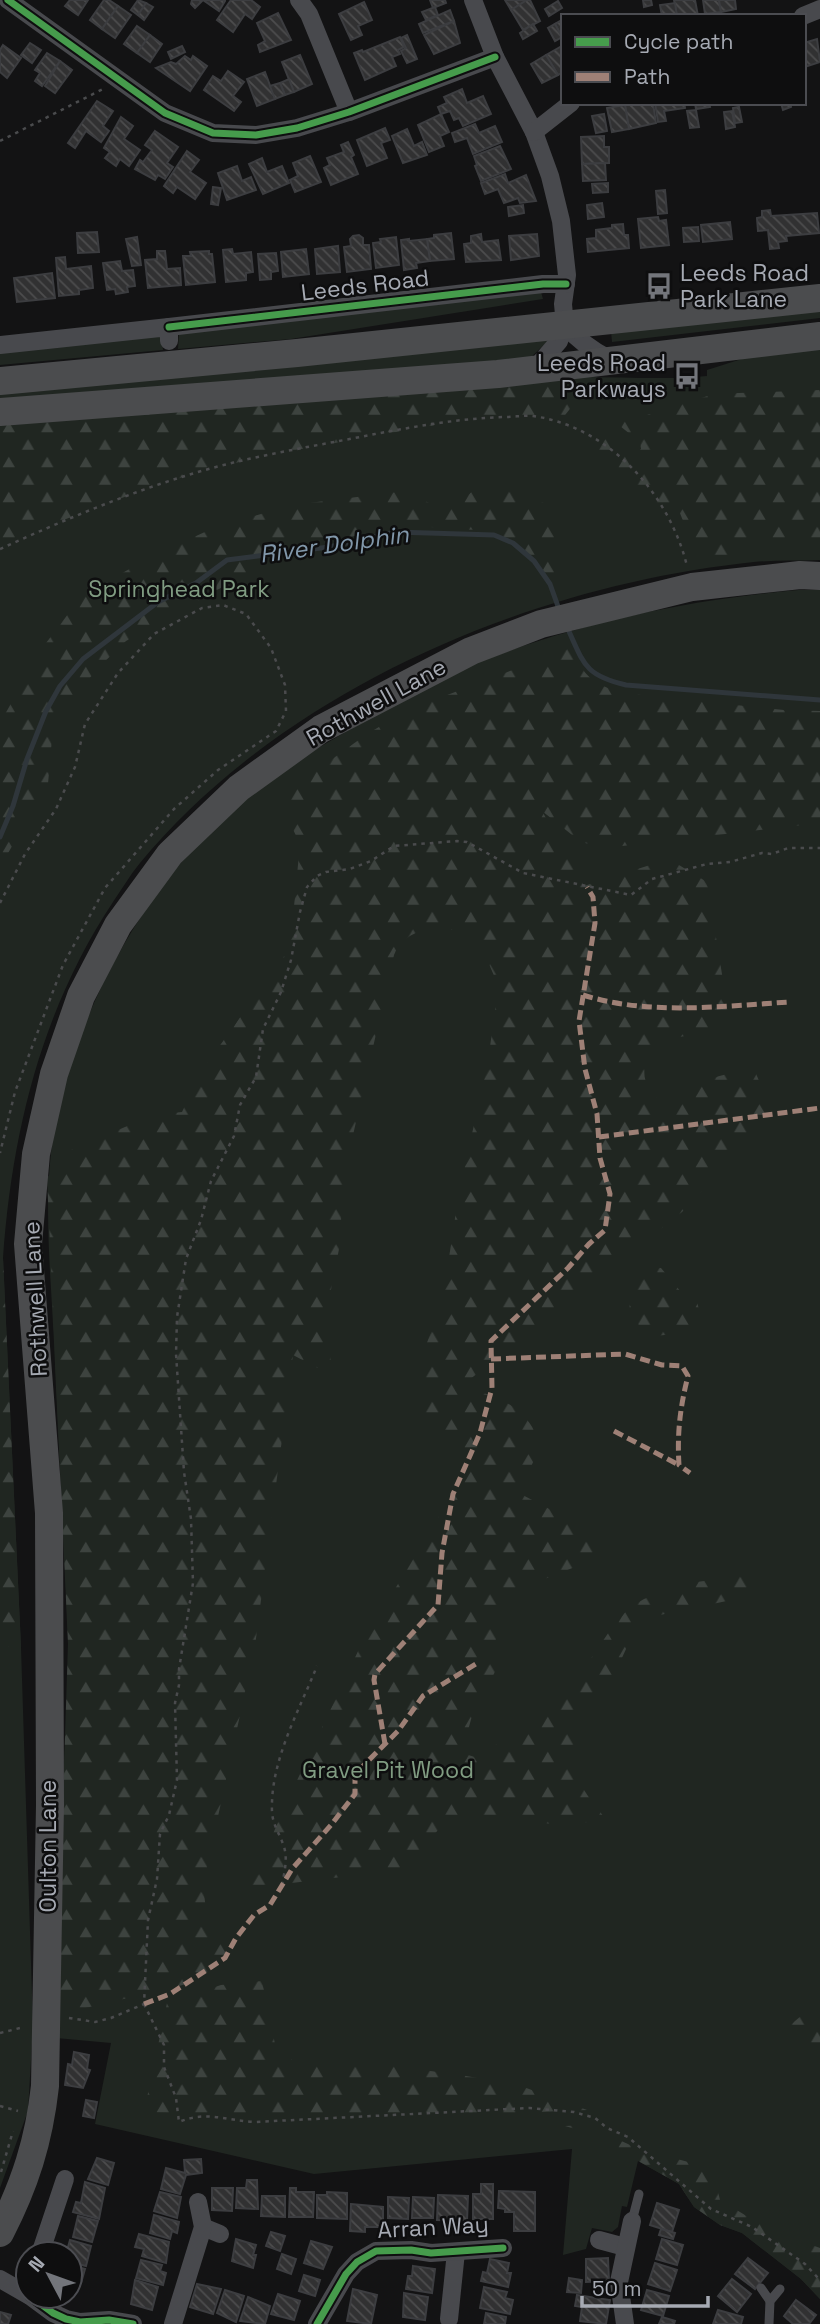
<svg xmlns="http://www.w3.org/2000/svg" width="820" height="2324" font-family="'Space Grotesk',sans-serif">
<defs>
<pattern id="forest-firs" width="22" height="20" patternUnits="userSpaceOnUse" patternTransform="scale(1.75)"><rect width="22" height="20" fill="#202621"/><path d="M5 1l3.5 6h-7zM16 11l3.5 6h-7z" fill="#3d433f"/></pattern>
<pattern id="building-back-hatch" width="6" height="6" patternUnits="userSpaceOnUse" patternTransform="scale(1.75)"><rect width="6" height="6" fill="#313132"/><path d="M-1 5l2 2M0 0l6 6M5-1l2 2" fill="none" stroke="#4c4c4d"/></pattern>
</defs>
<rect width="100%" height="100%" fill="#131314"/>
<g fill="#202621">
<polygon points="541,292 543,299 291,339 178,349 179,333"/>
<polygon points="820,308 820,318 612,342 611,331"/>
<polygon points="157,334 161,337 163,350 0,365 0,350"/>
<polygon points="549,340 529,359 0,402 0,391"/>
<path d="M820 347V560C798 561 776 560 754 562 532 585 285 688 140 863 130 875 122 889 113 902 42 1009 12 1131 3 1258L21 1647 33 2026 28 2111 0 2188V422L584 377C626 377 666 380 707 376V370L748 357Z"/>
<path d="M798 590H820V2299L801 2279 742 2233 720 2225 694 2207 679 2184 638 2161 627 2207 622 2206 618 2227 612 2232 592 2228 586 2249 563 2255 572 2149 314 2174 95 2124 111 2043 56 2038V2024C59 1939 62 1853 64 1768 66 1724 70 1679 68 1636 64 1538 58 1440 54 1342 50 1260 40 1177 61 1097 90 986 153 878 240 802 272 773 313 751 351 729 383 710 415 688 450 674 562 626 677 601 798 590Z"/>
</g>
<g fill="url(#forest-firs)">
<polygon points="584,377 573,405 558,424 532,416 474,418 268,455 198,472 135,493 66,519 0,549 0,422"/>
<path d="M820 390V543C803 539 759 539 744 549 739 553 738 559 733 562 704 577 687 530 679 511L652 510 640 503 594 457 589 440 595 433 634 455 641 449 640 442 620 426 627 417 647 415 714 394Z"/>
<polygon points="508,488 546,504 558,513 560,524 554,548 562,580 552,590 534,559 511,541 476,530 414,526 296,546 126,641 100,666 68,704 52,738 48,784 0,867 0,723 43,647 81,597 150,557 218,526 293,505 405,491 439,508 453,508 475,489"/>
<path d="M570 648C587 679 590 682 622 693L784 710 820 711V823L605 848 581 842 542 811 584 886 669 859 707 882 728 1011C727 1015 726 1018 723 1021 704 1043 659 1026 646 1064 641 1078 648 1088 657 1098 691 1103 689 1089 714 1078 726 1073 741 1072 754 1069L774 1116 682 1212 455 1391C463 1392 473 1391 482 1393 494 1395 507 1402 517 1410 549 1436 538 1462 515 1491L595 1533 598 1542 594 1553 585 1563 527 1586 501 1614 496 1639 498 1666 472 1716 463 1748 468 1755 475 1757 484 1754 546 1706 558 1693 570 1689 611 1629 629 1608 644 1599 689 1583 742 1576 752 1579 755 1585 751 1593 741 1598 660 1615C652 1618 647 1619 641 1625 628 1639 622 1661 612 1678 596 1705 570 1724 573 1760 575 1784 593 1802 607 1821L556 1824 463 1818 441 1827 400 1870 250 1888 284 1808 360 1647 468 1468 466 1457 437 1433 407 1415 412 1404 424 1395 423 1354 443 1297 459 1192 488 1062 496 1002 495 978 477 936C448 926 409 922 394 955L343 1179 340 1244 325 1320 333 1376 293 1355 255 1646 204 1881C204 1915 208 1925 237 1944 234 1963 220 1971 204 1980L56 2015 68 1644 47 1178 69 1151 153 1115 182 1112 203 1069 290 948 300 844 278 798 367 734 408 710Z"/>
<polygon points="0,1258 3,1258 21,1647 0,1647"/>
<path d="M648 1267 661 1268 681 1292 697 1302 702 1321C696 1328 689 1328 681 1331 651 1339 647 1339 629 1311 631 1294 635 1279 648 1267Z"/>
<polygon points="262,1981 275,2044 293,2061 328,2066 381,2064 466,2076 518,2085 587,2110 419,2117 287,2118 144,2112 167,2003 221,1985"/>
<polygon points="820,2012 820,2058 791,2036 788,2027 801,2016"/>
<polygon points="586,2125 639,2149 696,2164 712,2176 716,2184 720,2200 770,2230 820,2248 820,2299 801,2279 742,2233 720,2225 694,2207 679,2184 601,2140 579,2130 565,2126"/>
</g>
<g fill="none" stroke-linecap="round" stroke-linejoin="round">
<g stroke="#2f363b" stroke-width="5">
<path d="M567 627C584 664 584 675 626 685L820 700"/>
<polyline points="0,837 13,806 27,759 46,711 60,686 83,659 158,602 196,583 227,560 329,547 395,532 494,535 513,543 534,561 550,584 560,612"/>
</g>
</g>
<g fill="url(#building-back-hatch)" stroke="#3c3d40" stroke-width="2">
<polygon points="70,0 88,0 78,15 65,6"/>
<polygon points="104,0 109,0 118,6 102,29 90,20"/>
<polygon points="138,0 146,3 138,15 131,10"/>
<polygon points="192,0 203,0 195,8 191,4"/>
<polygon points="203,0 225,0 225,1 219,11"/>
<polygon points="231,0 251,0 260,7 252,19 245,14 233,32 217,20"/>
<polygon points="430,0 445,0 446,3 433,8"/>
<polygon points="505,0 527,0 511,10"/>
<polygon points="527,0 530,0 540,21 523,30 511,10"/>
<polygon points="643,0 651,0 652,5 644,7"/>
<polygon points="674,0 695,0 698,16 677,16"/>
<polygon points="703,0 719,0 721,12 705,14"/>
<polygon points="719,0 735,0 736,9 721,12"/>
<polygon points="558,1 562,8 549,16 545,9"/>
<polygon points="364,2 372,20 358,26 362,35 351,40 339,14"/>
<polygon points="146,3 153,7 144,20 138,15"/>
<polygon points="675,3 677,16 662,16 660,5"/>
<polygon points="118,6 131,15 115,38 102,29"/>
<polygon points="435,7 438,15 426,20 422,12"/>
<polygon points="450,10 454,21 423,33 419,24"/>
<polygon points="278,13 291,40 260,52 258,45 265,41 257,23"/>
<polygon points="562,20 563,22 562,37 555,24"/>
<polygon points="454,21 460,43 434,54 424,35"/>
<polygon points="533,24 537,31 523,39 520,33"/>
<polygon points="555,24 562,37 555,41 548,28"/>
<polygon points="137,26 150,35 137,53 124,44"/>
<polygon points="150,35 162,44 150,62 137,53"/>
<polygon points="407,35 417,59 407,63 401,51 406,48 401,38"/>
<polygon points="400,37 404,47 398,50 400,54 392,57 396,66 365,80 354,53 362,50 363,52"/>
<polygon points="817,39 820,62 805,67 804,43"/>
<polygon points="30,43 41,50 32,63 21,55"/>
<polygon points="3,45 21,58 7,78 0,72 0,50"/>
<polygon points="182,46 185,52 171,59 168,52"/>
<polygon points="562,46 563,72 558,75 546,55"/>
<polygon points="47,53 60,61 42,86 35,81 40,73 35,70"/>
<polygon points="300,55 312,84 294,92 282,62"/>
<polygon points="546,55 558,75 542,83 531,64"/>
<polygon points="185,56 191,60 193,56 207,66 190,91 156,68 171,62 176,64"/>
<polygon points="60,61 72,70 55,93 45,86"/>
<polygon points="228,71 244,82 233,96 241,102 234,111 204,90 213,76 221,81"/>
<polygon points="265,72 275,99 257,106 247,79"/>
<polygon points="289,79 294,92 285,95 280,83"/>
<polygon points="280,83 285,95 275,99 270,86"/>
<polygon points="462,89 467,103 483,96 491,114 463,126 459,118 454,120 450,111 441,114 438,107 447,103 444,97"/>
<polygon points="97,101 113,111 103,126 109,131 101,142 86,131 75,148 68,143"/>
<polygon points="633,103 653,103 656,123 629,129 625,105"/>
<polygon points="655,103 684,103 685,108 664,111 666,121 658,122"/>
<polygon points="695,103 709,103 710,107 696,109"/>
<polygon points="781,103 790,103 791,107 783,110"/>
<polygon points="625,105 629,129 612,132 607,108"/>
<polygon points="739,107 742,122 735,123 733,108"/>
<polygon points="696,110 699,127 690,128 687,111"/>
<polygon points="732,111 735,127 726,129 724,112"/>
<polygon points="441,114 449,132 440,136 444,146 429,152 418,125"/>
<polygon points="604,114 607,131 596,133 592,116"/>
<polygon points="121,117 133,126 124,139 140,150 129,166 120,159 116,166 105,158 110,152 104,148"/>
<polygon points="475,124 479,133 495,126 502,142 473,154 467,138 455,142 452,133"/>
<polygon points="385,128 390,140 381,143 387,158 367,166 357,140"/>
<polygon points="407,129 414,146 422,142 427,155 403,163 392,136"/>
<polygon points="155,131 178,147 167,163 173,167 165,179 158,175 155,180 135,169 140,160 143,162 152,150 145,145"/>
<polygon points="604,136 604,147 609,147 609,163 582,164 581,137"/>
<polygon points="348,142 354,155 351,157 358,174 331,185 324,168 330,165 327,158 344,152 341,145"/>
<polygon points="500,146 511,169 481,181 475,166 477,165 474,156"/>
<polygon points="187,151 199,160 190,172 206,183 195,199 177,187 173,193 164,186"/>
<polygon points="310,156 321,182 295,192 290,180 298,176 293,163"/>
<polygon points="262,158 267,172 282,166 289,183 263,194 249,164"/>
<polygon points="605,163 606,180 583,181 582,164"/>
<polygon points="237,166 242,181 251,177 256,190 227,200 218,173"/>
<polygon points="505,174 508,183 526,175 536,201 520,203 518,198 504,203 498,189 485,194 481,183"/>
<polygon points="608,183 608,192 593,193 592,184"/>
<polygon points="213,187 221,188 218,205 211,204"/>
<polygon points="665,190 667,213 658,214 656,191"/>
<polygon points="602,203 604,217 588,219 587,205"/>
<polygon points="523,205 524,213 509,216 508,207"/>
<polygon points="770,210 771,216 817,213 819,233 786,236 787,241 778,242 779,248 770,249 768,230 758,231 757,218 762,217 762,211"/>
<polygon points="658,217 659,221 666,220 669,245 641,248 638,219"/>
<polygon points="730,222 732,239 703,242 701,225"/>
<polygon points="623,224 624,235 628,235 629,248 588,252 587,239 596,238 596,230 612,228 612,225"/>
<polygon points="698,227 699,241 684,242 683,228"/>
<polygon points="97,232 99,252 78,253 77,233"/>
<polygon points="451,233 454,259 430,261 427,239 434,238 434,235"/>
<polygon points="481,234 482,242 498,240 501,260 466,262 464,244 471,243 471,236"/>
<polygon points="537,234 539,256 511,260 509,236"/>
<polygon points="359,235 363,238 363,245 369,245 371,269 347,272 344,247 351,246 350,239 353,236"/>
<polygon points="137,237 141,265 132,266 126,239"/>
<polygon points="396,237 399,265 376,268 373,243 381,242 380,239"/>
<polygon points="409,239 409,241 427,239 430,261 416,263 417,268 404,270 401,240"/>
<polygon points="338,246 340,272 317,274 315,249"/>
<polygon points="232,249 233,254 251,252 253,272 246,273 246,280 226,282 223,250"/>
<polygon points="306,249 309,274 283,277 281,252"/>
<polygon points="157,251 165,251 167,269 180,268 181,285 148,288 145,260 157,259"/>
<polygon points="209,251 209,254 212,254 215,282 186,285 183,256 191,256 190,252"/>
<polygon points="276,253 278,271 271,272 271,279 260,280 258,254"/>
<polygon points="65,257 66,269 91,266 93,288 79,290 79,294 59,296 56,258"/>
<polygon points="120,261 122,271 133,270 135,286 127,287 128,292 116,294 115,289 107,290 103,263"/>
<polygon points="52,273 55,298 17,302 14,278"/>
<polygon points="74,2052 89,2055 87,2069 90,2070 83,2088 65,2085 68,2064 72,2065"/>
<polygon points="86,2100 97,2102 94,2118 83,2116"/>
<polygon points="97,2158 114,2163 108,2185 88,2179"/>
<polygon points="201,2159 202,2173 186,2175 180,2194 161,2189 166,2168 185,2173 184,2160"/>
<polygon points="247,2180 257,2180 258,2209 236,2208 237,2188 246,2188"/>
<polygon points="85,2182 105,2188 99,2219 73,2212 76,2202 81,2203"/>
<polygon points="481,2184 493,2184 493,2219 473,2219 473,2194 481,2194"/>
<polygon points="212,2188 233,2188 232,2211 212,2210"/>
<polygon points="290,2188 296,2188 296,2192 314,2192 313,2217 289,2217"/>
<polygon points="499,2191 535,2192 535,2231 514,2231 514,2212 505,2212 505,2209 498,2208"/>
<polygon points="160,2192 181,2197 177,2218 154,2211"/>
<polygon points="327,2192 347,2193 347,2219 317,2218 317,2195 327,2195"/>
<polygon points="438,2195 468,2196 467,2221 437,2220"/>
<polygon points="262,2196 285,2196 285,2217 261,2216"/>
<polygon points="388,2197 409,2198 408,2219 388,2218"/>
<polygon points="413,2197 434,2198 433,2218 412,2218"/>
<polygon points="657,2203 679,2210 672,2232 650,2225"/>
<polygon points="351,2204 383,2207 383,2227 365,2227 365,2232 350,2231"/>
<polygon points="154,2215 179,2222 177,2233 172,2231 170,2239 150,2233"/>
<polygon points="78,2216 98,2221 92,2242 73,2237"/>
<polygon points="661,2229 675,2233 673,2239 659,2235"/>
<polygon points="271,2232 285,2236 280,2251 266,2246"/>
<polygon points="139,2234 169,2242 166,2263 142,2256 144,2249 135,2247"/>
<polygon points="236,2239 256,2245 253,2255 256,2255 253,2268 232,2261"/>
<polygon points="662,2239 683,2245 677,2265 656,2259"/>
<polygon points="70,2240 91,2246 86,2266 70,2262 70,2254 66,2254"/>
<polygon points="311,2241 332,2247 323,2269 304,2263"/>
<polygon points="282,2254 296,2259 291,2274 277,2269"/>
<polygon points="608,2258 609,2281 586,2282 586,2259"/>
<polygon points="748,2258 768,2273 755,2289 735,2274"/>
<polygon points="490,2259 509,2263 507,2273 511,2273 508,2287 481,2281 483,2272 487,2273"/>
<polygon points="141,2260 162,2265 160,2271 166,2273 163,2285 136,2278"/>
<polygon points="655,2263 677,2270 670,2291 648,2284"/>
<polygon points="70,2265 85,2269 81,2283 77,2282 75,2291 70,2290"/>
<polygon points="413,2266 435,2269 432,2293 406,2289 408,2276 412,2276"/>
<polygon points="304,2275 320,2280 315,2296 299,2291"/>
<polygon points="569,2278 582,2280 581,2293 567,2292"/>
<polygon points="732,2279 751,2294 737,2312 718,2296"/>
<polygon points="135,2280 158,2287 152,2310 131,2304"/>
<polygon points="197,2284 221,2289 213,2314 190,2307"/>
<polygon points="484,2287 507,2292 505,2298 513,2300 510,2314 480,2308"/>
<polygon points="353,2289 377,2295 371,2324 347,2321"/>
<polygon points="225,2290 244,2296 236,2322 217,2313"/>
<polygon points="647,2290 669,2296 663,2316 641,2310"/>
<polygon points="404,2293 428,2297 425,2320 403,2317"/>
<polygon points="278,2294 300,2301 294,2320 271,2314"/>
<polygon points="577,2295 610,2300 606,2324 580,2321 582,2307 575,2306"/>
<polygon points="248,2297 270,2306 265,2324 240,2321"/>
<polygon points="796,2300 816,2315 809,2324 793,2324 784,2316"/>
<polygon points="718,2310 743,2317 741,2324 713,2324"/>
<polygon points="0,2312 11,2315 8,2324 0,2324"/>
<polygon points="486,2313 506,2317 505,2324 484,2324"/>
<polygon points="662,2317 675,2321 674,2324 659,2324"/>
</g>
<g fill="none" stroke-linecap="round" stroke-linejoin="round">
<g stroke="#4a4b4d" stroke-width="2.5" stroke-dasharray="3.5 5" stroke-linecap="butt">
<polyline points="0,141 103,89"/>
<path d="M0 549C64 520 130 492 198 472 256 455 316 446 375 434 418 426 462 418 506 417 515 417 524 415 533 416 609 427 669 493 687 566"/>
<polyline points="0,903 25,854 56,809 75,767 85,724 118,673 154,634 202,608 223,605 246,614 271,648 285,685 286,711 276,731 218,770 174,809 105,888 63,965 15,1092 0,1153"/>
<path d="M282 1885C284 1874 288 1859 284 1847 280 1834 273 1826 272 1812 270 1761 299 1711 317 1666"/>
<path d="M144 2004 164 2045V2067L176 2098 179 2122C207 2110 227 2121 255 2122L530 2108 574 2112 595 2118 607 2128 628 2137 711 2209 752 2227 805 2264 820 2280"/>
<polyline points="69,2018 95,2022 111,2018 144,2004 148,1920 157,1879 160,1834 169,1815 177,1780 175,1703 179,1685 179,1669 193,1583 191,1519 184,1472 176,1354 177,1317 186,1259 201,1220 211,1181 234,1136 240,1105 256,1077 263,1029 281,992 291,960 300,912 307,887 317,876 326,872 350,869 371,861 394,846 457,841 467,842 523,873 631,895 652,879 707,864 730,862 762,853 772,854 788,848 820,848"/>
<polyline points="0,2033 24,2027"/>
<polyline points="0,2106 18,2111"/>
<polyline points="1,2172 13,2131"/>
</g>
<g stroke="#48494d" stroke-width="9">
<polyline points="632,2221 639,2194"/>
<polyline points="761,2288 770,2301"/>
<polyline points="769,2324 770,2301 780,2289"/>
</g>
<g stroke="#48494d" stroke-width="18">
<polyline points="8,0 165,113 213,133 256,135 297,128 349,112 495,57"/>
<polyline points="299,0 309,14 349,112"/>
<polyline points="473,0 495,57 534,132 550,176 561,221 567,275 563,304 565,325"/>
<polyline points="803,16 820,9"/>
<polyline points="534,132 571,103"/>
<path d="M565 325C578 340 591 350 609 359"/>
<polyline points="169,327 543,284 566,284"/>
<polyline points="0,345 169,327 169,341"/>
<polyline points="534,370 559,341 565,325"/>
<polyline points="203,2227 220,2234"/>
<polyline points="599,2240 625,2247"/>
<polyline points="40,2254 65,2179"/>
<polyline points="0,2279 28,2295"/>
<polyline points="30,2296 53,2313 66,2319 80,2322 109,2320 133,2324"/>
<polyline points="449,2319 456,2252"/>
<polyline points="173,2324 203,2227 198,2202"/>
<polyline points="317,2324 346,2274 357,2262 376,2251 411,2250 431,2253 503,2248"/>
<polyline points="625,2324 619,2282 632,2221"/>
</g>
<g stroke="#4b4c4e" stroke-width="28">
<polyline points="0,381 297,353 820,298"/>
<polyline points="0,412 498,374 820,336"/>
<path d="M0 2233C25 2184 39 2141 45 2086L50 1805 49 1513 28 1244 36 1154 54 1074 81 996 118 925 170 854 239 788 321 729 471 651 541 624 692 587 800 575 820 576"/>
</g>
<g stroke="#9e8076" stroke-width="5" stroke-dasharray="10 5" stroke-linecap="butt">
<path d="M583 995C650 1016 722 1006 790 1002"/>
<polyline points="599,1137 820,1108"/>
<path d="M491 1359 625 1354 662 1365 682 1366 688 1376C680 1407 677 1434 679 1465L690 1473"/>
<polyline points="614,1431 679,1465"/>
<polyline points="385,1744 374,1680 375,1674 438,1605 442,1553 453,1494 480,1433 492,1388 491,1341 568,1268 589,1244 605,1230 610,1194 600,1158 597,1114 585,1069 579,1021 595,923 593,897 587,887"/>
<polyline points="144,2004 170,1994 225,1958 236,1938 254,1915 270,1905 292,1869 331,1825 355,1794 355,1774 398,1731 423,1696 479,1662"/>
</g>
<defs>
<g id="cycleway">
<polyline points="8,0 165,113 213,133 256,135 297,128 349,112 495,57"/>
<polyline points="169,327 543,284 566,284"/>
<polyline points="30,2296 53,2313 66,2319 80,2322 109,2320 133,2324"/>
<polyline points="317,2324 346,2274 357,2262 376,2251 411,2250 431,2253 503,2248"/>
</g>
</defs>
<use href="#cycleway" stroke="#0e0e0f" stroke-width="11"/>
<use href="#cycleway" stroke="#469c4c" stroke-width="7"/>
</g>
<defs>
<symbol id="bus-bare" viewBox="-9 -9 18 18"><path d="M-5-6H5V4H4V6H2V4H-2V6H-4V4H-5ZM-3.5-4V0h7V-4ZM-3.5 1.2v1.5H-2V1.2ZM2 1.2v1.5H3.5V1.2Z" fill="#73757b" stroke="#0e0e0f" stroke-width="2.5" paint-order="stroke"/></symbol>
</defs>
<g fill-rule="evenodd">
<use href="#bus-bare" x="640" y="267" width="38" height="38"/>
<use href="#bus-bare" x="668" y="357" width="38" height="38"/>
</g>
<g text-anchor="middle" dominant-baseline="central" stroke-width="5" stroke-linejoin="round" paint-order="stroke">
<g font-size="23" fill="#a6aab3" stroke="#0e0e0f" text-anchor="start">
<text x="680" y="273">Leeds Road<tspan x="680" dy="26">Park Lane</tspan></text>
<text x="666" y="363" text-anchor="end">Leeds Road<tspan x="666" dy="26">Parkways</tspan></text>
</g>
<g font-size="23" fill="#a6aab3" stroke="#0e0e0f">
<text transform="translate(365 285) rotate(-7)">Leeds Road</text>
<text transform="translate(376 702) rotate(-29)">Rothwell Lane</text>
<text transform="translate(35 1299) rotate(-93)">Rothwell Lane</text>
<text transform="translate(48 1846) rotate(-90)">Oulton Lane</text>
<text transform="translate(433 2227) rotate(-3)">Arran Way</text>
</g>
<g font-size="23" fill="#809c82" stroke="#0e0e0f">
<text x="179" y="589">Springhead Park</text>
<text x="388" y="1770">Gravel Pit Wood</text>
</g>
<g font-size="24" font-style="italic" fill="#8197aa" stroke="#0e0e0f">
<text transform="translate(334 544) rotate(-8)">River Dolphin</text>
</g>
</g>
<rect x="561" y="14" width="245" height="91" fill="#0e0e0f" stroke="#4b4c51" stroke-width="2"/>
<rect x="575" y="37" width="35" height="10" fill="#469c4c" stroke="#4b4c51" stroke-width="2"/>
<text x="624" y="49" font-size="21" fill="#a6aab3">Cycle path</text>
<rect x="575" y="72" width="35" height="10" fill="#9e8076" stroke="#4b4c51" stroke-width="2"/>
<text x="624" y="84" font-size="21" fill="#a6aab3">Path</text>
<g transform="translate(49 2275) rotate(311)"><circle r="33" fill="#0e0e0f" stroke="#4b4c51" stroke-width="2"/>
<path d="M0-5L12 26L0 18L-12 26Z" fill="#73757b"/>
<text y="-10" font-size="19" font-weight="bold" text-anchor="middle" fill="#a6aab3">N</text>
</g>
<path d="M582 2296v10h126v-10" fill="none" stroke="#a6aab3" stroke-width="3.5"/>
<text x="592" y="2296" font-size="21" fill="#a6aab3" stroke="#0e0e0f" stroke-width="5" paint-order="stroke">50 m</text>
</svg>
